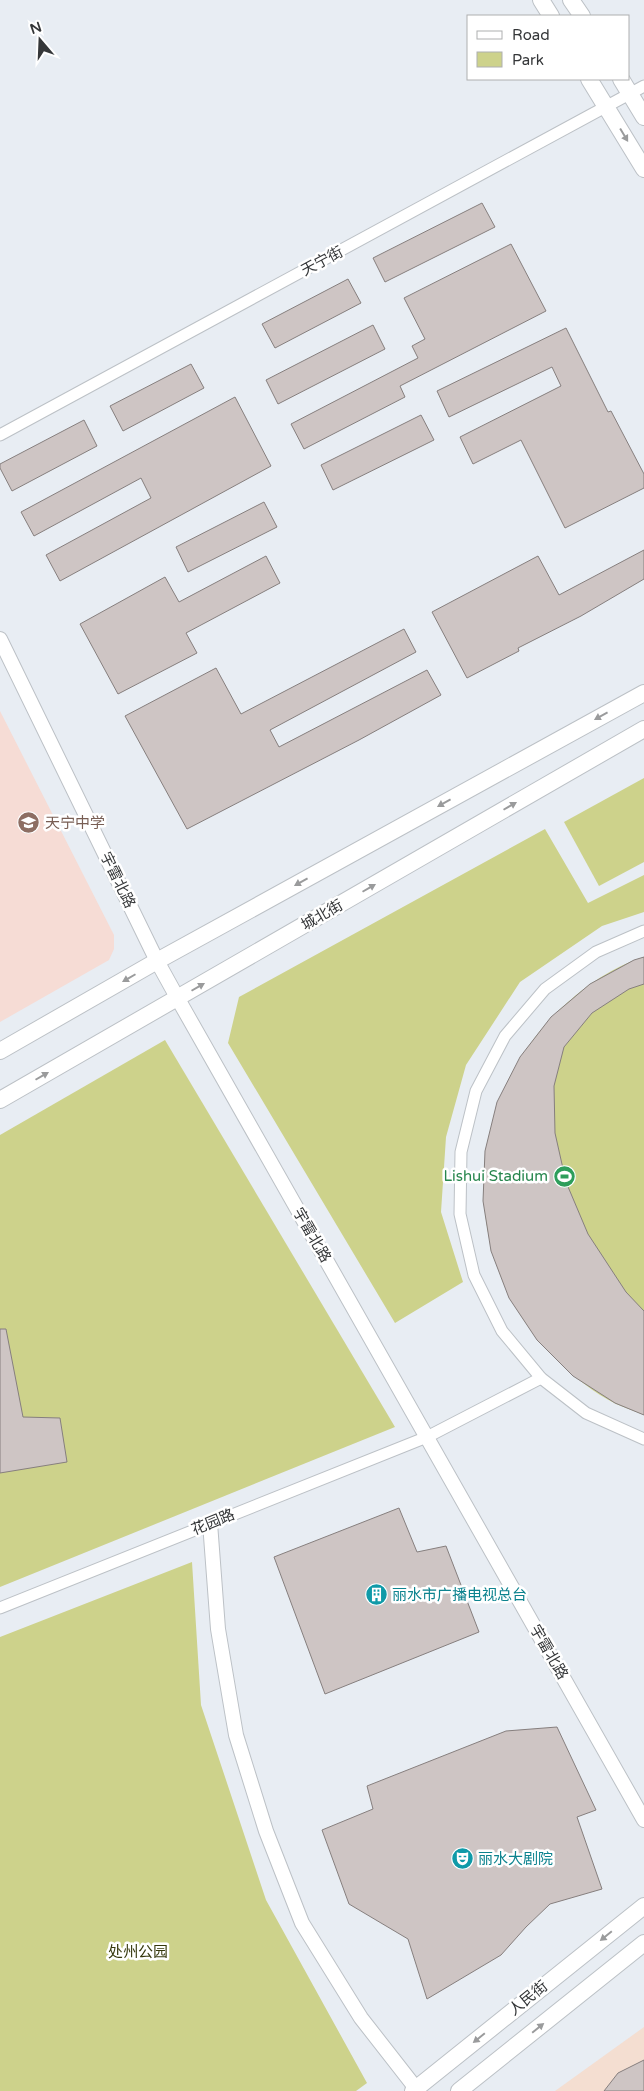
<svg xmlns="http://www.w3.org/2000/svg" width="644" height="2091" font-family="'Varela Round','Noto Sans SC',sans-serif">
<rect width="100%" height="100%" fill="#e8edf3"/>
<polygon fill="#f4ded1" points="644,2027 644,2091 555,2091"/>
<polygon fill="#f6dcd5" points="0,711 114,935 114,949 109,960 0,1022"/>
<g fill="#cdd28b">
<polygon points="644,778 644,862 599,886 564,822"/>
<polygon points="545,829 588,903 644,875 644,912 602,926 520,982 466,1065 446,1137 441,1212 463,1282 395,1323 228,1043 239,997"/>
<path d="M644 957V1415C635 1411 625 1408 616 1404 594 1393 573 1376 556 1359 467 1271 460 1134 536 1036 563 1002 602 970 644 957Z"/>
<polygon points="165,1040 395,1427 0,1587 0,1135"/>
<polygon points="192,1562 201,1705 266,1900 367,2083 356,2091 0,2091 0,1637"/>
</g>
<g fill="#cec5c4" stroke="#867f7e">
<polygon points="482,203 495,227 385,282 373,258"/>
<polygon points="511,244 546,311 400,386 405,397 304,449 291,424 418,358 412,346 425,339 404,298"/>
<polygon points="348,279 361,303 275,348 262,324"/>
<polygon points="373,325 385,349 278,404 266,380"/>
<polygon points="566,328 608,412 611,411 644,474 644,488 565,528 521,440 473,464 460,437 561,386 552,367 449,417 437,391"/>
<polygon points="191,364 204,388 123,431 110,406"/>
<polygon points="235,397 271,466 60,581 46,555 151,498 141,478 34,536 21,512"/>
<polygon points="421,415 434,440 333,490 321,465"/>
<polygon points="84,420 97,446 12,491 0,468 0,464"/>
<polygon points="264,502 277,527 188,572 176,547"/>
<polygon points="644,550 644,579 581,616 518,648 519,651 467,678 432,612 538,556 559,595"/>
<polygon points="266,556 280,583 186,633 197,653 118,694 80,624 165,577 179,602"/>
<polygon points="404,629 416,652 270,730 279,747 427,670 441,695 359,740 187,829 125,716 216,668 241,714"/>
<polygon points="644,957 644,984 629,989 592,1013 564,1047 554,1086 555,1133 566,1182 588,1234 626,1292 644,1311 644,1415 615,1403 573,1376 537,1340 509,1298 491,1251 483,1201 485,1151 497,1102 520,1057 551,1017 590,984 634,960"/>
<polygon points="0,1329 6,1329 23,1417 60,1418 67,1462 0,1473"/>
<polygon points="399,1508 417,1552 446,1546 479,1632 325,1694 274,1557"/>
<polygon points="557,1727 596,1810 577,1817 602,1889 550,1904 526,1927 501,1955 427,1999 408,1939 349,1904 322,1830 373,1809 367,1786 506,1731"/>
<polygon points="644,2060 644,2091 604,2091 618,2073"/>
</g>
<g fill="none" stroke-linecap="round" stroke-linejoin="round">
<defs>
<g id="minor">
<polyline points="0,435 644,86"/>
<polyline points="644,931 596,952 545,989 505,1036 476,1091 461,1152 460,1214 474,1275 502,1331 541,1378 586,1413 644,1439"/>
<polyline points="0,1608 427,1437 541,1378"/>
</g>
<g id="tertiary">
<polyline points="0,639 157,961 178,999 644,1820"/>
<polyline points="210,1523 218,1629 236,1735 266,1831 302,1923 361,2018 418,2091"/>
</g>
<g id="secondary">
<polyline points="541,0 551,16"/>
<polyline points="571,0 582,16"/>
<polyline points="589,79 644,169"/>
<polyline points="621,79 644,117"/>
<polyline points="0,1051 157,961 644,693"/>
<polyline points="0,1100 644,729"/>
<polyline points="413,2091 644,1906"/>
<polyline points="459,2091 644,1943"/>
</g>
</defs>
<use href="#minor" stroke="#bcc1c6" stroke-width="13"/>
<use href="#tertiary" stroke="#bcc1c6" stroke-width="16"/>
<use href="#secondary" stroke="#bcc1c6" stroke-width="18"/>
<use href="#minor" stroke="#fff" stroke-width="11"/>
<use href="#tertiary" stroke="#fff" stroke-width="14"/>
<use href="#secondary" stroke="#fff" stroke-width="16"/>
</g>
<defs><path id="oneway-solid" d="M-6-.8H1V-3.2L6.5 0L1 3.2V.8H-6Z" transform="scale(1.25)"/></defs>
<g fill="#9a9b9c">
<use href="#oneway-solid" transform="translate(624 135) rotate(59)"/>
<use href="#oneway-solid" transform="translate(601 716) rotate(151)"/>
<use href="#oneway-solid" transform="translate(444 803) rotate(151)"/>
<use href="#oneway-solid" transform="translate(510 806) rotate(-30)"/>
<use href="#oneway-solid" transform="translate(301 882) rotate(151)"/>
<use href="#oneway-solid" transform="translate(369 888) rotate(-30)"/>
<use href="#oneway-solid" transform="translate(129 978) rotate(150)"/>
<use href="#oneway-solid" transform="translate(198 987) rotate(-30)"/>
<use href="#oneway-solid" transform="translate(42 1076) rotate(-30)"/>
<use href="#oneway-solid" transform="translate(606 1936) rotate(141)"/>
<use href="#oneway-solid" transform="translate(538 2028) rotate(-39)"/>
<use href="#oneway-solid" transform="translate(479 2038) rotate(141)"/>
</g>
<defs>
<symbol id="school-disc" viewBox="-11 -11 22 22"><circle r="9.5" fill="#8d6e63" stroke="#fff"/><path d="M0-5L7-2L0 1L-7-2ZM-4 1L0 2.5L4 1V4Q0 6-4 4Z" fill="#fff"/></symbol>
<symbol id="stadium-disc" viewBox="-11 -11 22 22"><circle r="9.5" fill="#2e9e5b" stroke="#fff"/><path d="M0-5a6.5 5 0 1 0 0 10a6.5 5 0 1 0 0-10ZM-3.5-1.8h7v3.6h-7Z" fill="#fff"/></symbol>
<symbol id="building-disc" viewBox="-11 -11 22 22"><circle r="9.5" fill="#0f9aa8" stroke="#fff"/><path d="M-4-6H4V6H1V3H-1V6H-4ZM-2.5-4.3h1.7v1.8h-1.7ZM.8-4.3h1.7v1.8H.8ZM-2.5-1h1.7V.8h-1.7ZM.8-1h1.7V.8H.8Z" fill="#fff"/></symbol>
<symbol id="theatre-disc" viewBox="-11 -11 22 22"><circle r="9.5" fill="#0f9aa8" stroke="#fff"/><path d="M-5-5.5Q0-4 5-5.5V0Q5 5 0 6Q-5 5-5 0ZM-3.3-2.5H-1v1.5H-3.3ZM1-2.5H3.3v1.5H1ZM-2.8 1Q0 5.5 2.8 1Z" fill="#fff"/></symbol>
</defs>
<g fill-rule="evenodd">
<use href="#school-disc" x="16" y="810" width="25" height="25"/>
<use href="#stadium-disc" x="552" y="1164" width="25" height="25"/>
<use href="#building-disc" x="364" y="1582" width="25" height="25"/>
<use href="#theatre-disc" x="450" y="1846" width="25" height="25"/>
</g>
<g text-anchor="middle" dominant-baseline="central" stroke-width="5" stroke-linejoin="round" paint-order="stroke">
<g font-size="15" fill="#353739" stroke="#fff">
<text transform="translate(322 261) rotate(-28)">天宁街</text>
<text transform="translate(118 880) rotate(64)">宇雷北路</text>
<text transform="translate(322 915) rotate(-30)">城北街</text>
<text transform="translate(312 1235) rotate(60)">宇雷北路</text>
<text transform="translate(213 1522) rotate(-22)">花园路</text>
<text transform="translate(549 1652) rotate(60)">宇雷北路</text>
<text transform="translate(528 1998) rotate(-39)">人民街</text>
</g>
<g font-size="15" fill="#785e54" stroke="#fff" text-anchor="start">
<text x="45" y="823">天宁中学</text>
</g>
<g font-size="15" fill="#27864d" stroke="#fff" text-anchor="end">
<text x="548" y="1176">Lishui Stadium</text>
</g>
<g font-size="15" fill="#0d838f" stroke="#fff" text-anchor="start">
<text x="392" y="1595">丽水市广播电视总台</text>
<text x="478" y="1859">丽水大剧院</text>
</g>
<g font-size="15" fill="#36380d" stroke="#fff">
<text x="138" y="1952">处州公园</text>
</g>
</g>
<rect x="467" y="15" width="162" height="65" fill="#ffffff" stroke="#aeafb0"/>
<rect x="477" y="31" width="25" height="8" fill="#ffffff" stroke="#aeafb0"/>
<text x="512" y="40" font-size="15" fill="#353739">Road</text>
<rect x="477" y="52" width="25" height="15" fill="#cdd28b" stroke="#aeafb0"/>
<text x="512" y="65" font-size="15" fill="#353739">Park</text>
<g transform="translate(40 40) rotate(341)" stroke="#ffffff" stroke-width="4" paint-order="stroke">
<path d="M0-4L9 19L0 12L-9 19Z" fill="#353739"/>
<text y="-8" font-size="14" font-weight="bold" text-anchor="middle" fill="#353739">N</text>
</g>
</svg>
